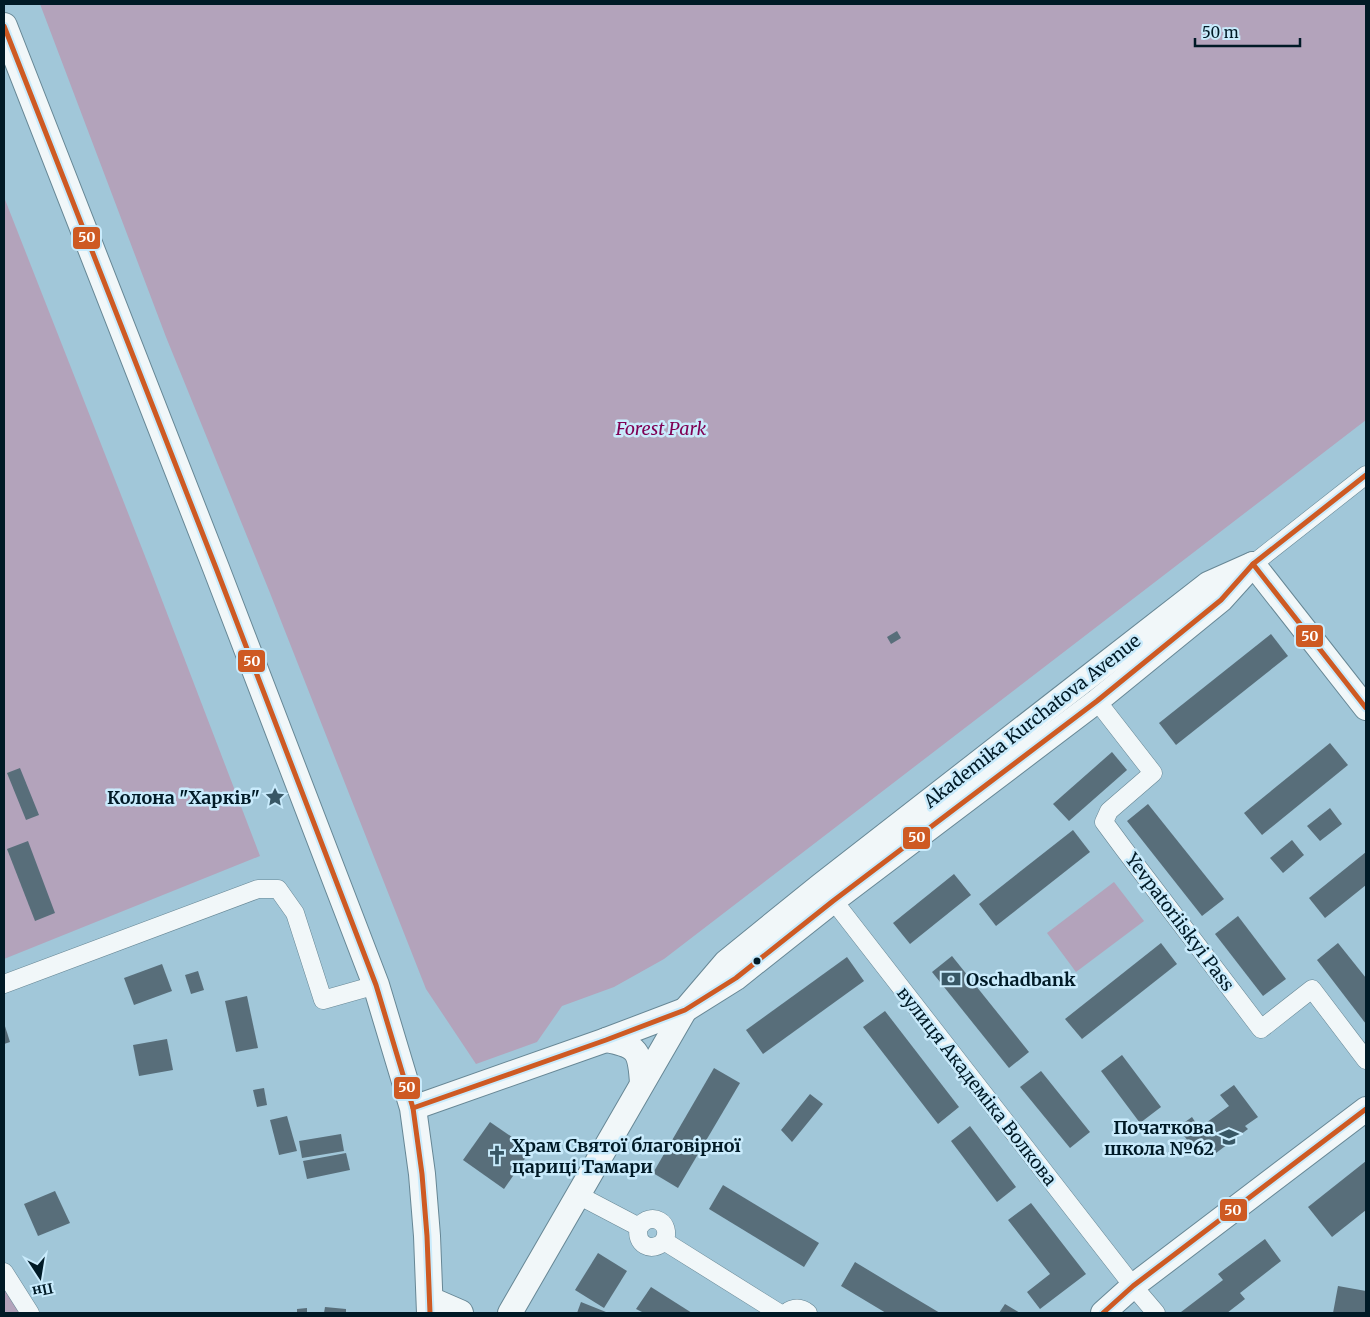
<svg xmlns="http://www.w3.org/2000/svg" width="1370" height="1317" font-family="Merriweather,serif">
<rect width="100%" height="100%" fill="#a1c7d9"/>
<g fill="#b3a3bb">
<polygon points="40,4 1366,4 1366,420 664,959 614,987 562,1006 537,1042 476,1064 426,989 270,593 166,337"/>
<polygon points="4,197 152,574 260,856 4,959"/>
<polygon points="1114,882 1144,921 1076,972 1047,933"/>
<polygon points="4,1287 40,1313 4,1313"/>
</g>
<g fill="#586e7a">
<polygon points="897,631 901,638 891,644 887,637"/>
<polygon points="1271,634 1288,656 1176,745 1159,723"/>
<polygon points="1330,743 1348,765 1262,835 1244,813"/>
<polygon points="1112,752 1127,770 1069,821 1053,804"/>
<polygon points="20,768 39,815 26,820 7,773"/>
<polygon points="1148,804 1224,899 1202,916 1127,821"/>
<polygon points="1330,808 1342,824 1320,841 1307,826"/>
<polygon points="1073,830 1090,852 996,926 979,904"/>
<polygon points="1292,840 1304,855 1283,873 1270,858"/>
<polygon points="28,841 55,913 35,921 7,849"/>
<polygon points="1366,852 1366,885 1325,918 1309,898"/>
<polygon points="954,874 971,895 910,944 893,923"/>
<polygon points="1238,916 1286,979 1263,996 1215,934"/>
<polygon points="1161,943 1177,964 1082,1039 1065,1019"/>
<polygon points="1338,943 1366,978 1366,1024 1317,960"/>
<polygon points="952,956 1029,1052 1009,1068 932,972"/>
<polygon points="847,957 864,981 763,1054 746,1030"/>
<polygon points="162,964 172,991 134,1005 124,978"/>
<polygon points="198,971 204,990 191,994 185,975"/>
<polygon points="247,996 258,1048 236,1052 225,1001"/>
<polygon points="885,1011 959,1107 938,1124 863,1027"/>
<polygon points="4,1023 10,1042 4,1044"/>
<polygon points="167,1039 173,1070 139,1076 133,1045"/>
<polygon points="1122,1055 1161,1107 1140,1123 1101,1071"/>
<polygon points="714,1068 740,1083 678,1188 653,1173"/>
<polygon points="1041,1071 1090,1132 1070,1148 1020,1087"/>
<polygon points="1234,1085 1258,1117 1245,1126 1248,1129 1216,1153 1212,1148 1199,1157 1178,1127 1192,1117 1199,1128 1229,1106 1220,1095"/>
<polygon points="264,1088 267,1105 257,1107 253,1090"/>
<polygon points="810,1094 823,1104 792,1142 781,1130"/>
<polygon points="287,1116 297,1151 279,1155 270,1120"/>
<polygon points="490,1122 531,1150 504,1189 463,1160"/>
<polygon points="970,1126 1016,1187 997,1202 951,1141"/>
<polygon points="341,1134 344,1151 302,1158 299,1141"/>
<polygon points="346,1153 350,1170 307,1179 303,1161"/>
<polygon points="1366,1161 1366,1210 1332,1237 1308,1207"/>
<polygon points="723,1185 819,1243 804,1267 709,1209"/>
<polygon points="55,1191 70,1223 38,1236 24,1204"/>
<polygon points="1031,1203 1086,1274 1040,1309 1027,1292 1050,1274 1008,1220"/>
<polygon points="1265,1239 1281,1261 1240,1293 1245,1299 1227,1313 1182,1313 1181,1312 1223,1280 1218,1274"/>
<polygon points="598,1253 627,1271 604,1308 575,1290"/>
<polygon points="855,1262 903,1291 940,1313 886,1313 841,1286"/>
<polygon points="1338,1286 1366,1291 1366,1313 1333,1313"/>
<polygon points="651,1287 692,1313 644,1313 636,1309"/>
<polygon points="581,1302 606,1312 606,1313 577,1313"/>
<polygon points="1005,1304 1020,1313 999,1313"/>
<polygon points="325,1307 346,1309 346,1313 324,1313"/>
<polygon points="307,1308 307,1313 297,1313 297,1309"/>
</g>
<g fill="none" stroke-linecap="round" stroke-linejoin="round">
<defs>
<g id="street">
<polyline points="1253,564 1366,475"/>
<polyline points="1097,701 1153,773 1109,811 1104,822 1124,849 1261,1029 1312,989 1366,1060"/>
<polyline points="826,891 1133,1286 1156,1313"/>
<polyline points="4,984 258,889 278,889 295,913 323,1000 376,985"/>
<path d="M578 1195 639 1227C634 1244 652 1254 664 1241L779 1313"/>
<path d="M639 1227C651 1210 673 1223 664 1241"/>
<polyline points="4,1272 30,1313"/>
<path d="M786 1313C793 1307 801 1307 808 1313"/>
</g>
<g id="secondary">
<polyline points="1253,564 1366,708"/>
<path d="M606 1040C638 1046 640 1051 642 1083"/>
<polyline points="413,1108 606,1040 685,1010 736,978 833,901 1097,701 1221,600 1249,569"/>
<polyline points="510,1313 685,1010 726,962 821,885 1208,584 1253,564"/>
<polyline points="1103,1313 1133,1286 1366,1109"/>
</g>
<g id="primary">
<polyline points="4,26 216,568 376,985 413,1108 422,1174 427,1236 430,1313"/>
<polyline points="430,1300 460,1313"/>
</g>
</defs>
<use href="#street" stroke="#678795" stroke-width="19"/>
<use href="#secondary" stroke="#678795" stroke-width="26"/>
<use href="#primary" stroke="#678795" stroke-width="28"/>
<use href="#street" stroke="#f1f7f9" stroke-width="18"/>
<use href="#secondary" stroke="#f1f7f9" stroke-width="24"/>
<use href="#primary" stroke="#f1f7f9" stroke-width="26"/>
<defs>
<g id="bus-1">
<polyline points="4,26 216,568 376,985 413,1108 422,1174 427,1236 430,1313"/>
<polyline points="1253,564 1366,708"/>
<polyline points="413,1108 606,1040 685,1010 736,978 833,901 1097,701 1221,600 1253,564 1366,475"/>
<polyline points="1103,1313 1133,1286 1366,1109"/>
</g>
</defs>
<use href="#bus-1" stroke="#c9ebfc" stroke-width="9"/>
<use href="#bus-1" stroke="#ce5a23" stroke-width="5"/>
</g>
<defs>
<symbol id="sight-bare" viewBox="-9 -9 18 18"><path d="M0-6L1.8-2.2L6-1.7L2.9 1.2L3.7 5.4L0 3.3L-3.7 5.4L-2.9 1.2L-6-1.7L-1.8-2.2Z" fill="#385765" stroke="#c9ebfc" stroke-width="2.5" paint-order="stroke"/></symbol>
<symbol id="bank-bare" viewBox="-9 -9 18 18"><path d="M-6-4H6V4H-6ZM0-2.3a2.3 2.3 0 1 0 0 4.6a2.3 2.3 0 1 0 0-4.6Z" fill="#385765" stroke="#c9ebfc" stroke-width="2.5" paint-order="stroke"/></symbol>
<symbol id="school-bare" viewBox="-9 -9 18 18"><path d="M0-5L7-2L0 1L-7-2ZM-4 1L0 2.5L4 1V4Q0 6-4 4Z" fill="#385765" stroke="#c9ebfc" stroke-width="2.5" paint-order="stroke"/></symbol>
<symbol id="church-bare" viewBox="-9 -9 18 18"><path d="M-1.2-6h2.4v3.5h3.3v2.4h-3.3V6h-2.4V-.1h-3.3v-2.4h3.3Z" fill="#385765" stroke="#c9ebfc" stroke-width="2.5" paint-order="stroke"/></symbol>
</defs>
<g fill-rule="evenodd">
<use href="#sight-bare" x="261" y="783" width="28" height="28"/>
<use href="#bank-bare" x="937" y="965" width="28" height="28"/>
<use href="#school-bare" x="1215" y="1123" width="28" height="28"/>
<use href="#church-bare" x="483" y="1141" width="28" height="28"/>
</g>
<circle fill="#001a26" stroke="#c9ebfc" stroke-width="2" cx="757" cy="961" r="4.5"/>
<g text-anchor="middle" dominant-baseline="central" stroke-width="5" stroke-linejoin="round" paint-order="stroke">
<g font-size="18" font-style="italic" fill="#7f0053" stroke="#c9ebfc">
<text x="661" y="428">Forest Park</text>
</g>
<g font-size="18" fill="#001a26" stroke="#c9ebfc">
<text transform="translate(1032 721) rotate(-38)">Akademika Kurchatova Avenue</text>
<text transform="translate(1180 922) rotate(53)">Yevpatoriiskyi Pass</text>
<text transform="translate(977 1086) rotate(52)">вулиця Академіка Волкова</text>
</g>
<g font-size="18" font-weight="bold" fill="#001a26" stroke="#c9ebfc" text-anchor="end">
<text x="260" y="797">Колона "Харків"</text>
<text x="966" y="979" text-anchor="start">Oschadbank</text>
<text x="1214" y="1127">Початкова<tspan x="1214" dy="21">школа №62</tspan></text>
<text x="512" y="1145" text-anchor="start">Храм Святої благовірної<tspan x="512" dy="21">цариці Тамари</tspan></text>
</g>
</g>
<g stroke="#c9ebfc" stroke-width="2">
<rect x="72" y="226" width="29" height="24" rx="5" fill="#ce5a23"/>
<rect x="1295" y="624" width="29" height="24" rx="5" fill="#ce5a23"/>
<rect x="237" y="649" width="29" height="24" rx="5" fill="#ce5a23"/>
<rect x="902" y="826" width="29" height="24" rx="5" fill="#ce5a23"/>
<rect x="393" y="1076" width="28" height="24" rx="5" fill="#ce5a23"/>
<rect x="1219" y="1198" width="29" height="24" rx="5" fill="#ce5a23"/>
</g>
<g font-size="14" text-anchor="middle" font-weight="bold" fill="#fff">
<text x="87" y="242">50</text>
<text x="1310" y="641">50</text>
<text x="252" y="666">50</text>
<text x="917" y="842">50</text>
<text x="407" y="1092">50</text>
<text x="1233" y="1215">50</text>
</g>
<rect width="1370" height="1317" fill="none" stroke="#001a26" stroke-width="10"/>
<g transform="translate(40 1277) rotate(168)" stroke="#c9ebfc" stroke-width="4" paint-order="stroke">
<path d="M0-4L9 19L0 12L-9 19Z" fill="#001a26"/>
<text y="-8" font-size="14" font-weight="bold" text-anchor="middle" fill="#001a26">Пн</text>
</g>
<path d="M1195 38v8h105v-8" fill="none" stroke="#001a26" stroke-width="2.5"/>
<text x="1202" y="38" font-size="15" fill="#001a26" stroke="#c9ebfc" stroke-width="4" paint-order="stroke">50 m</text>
</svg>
